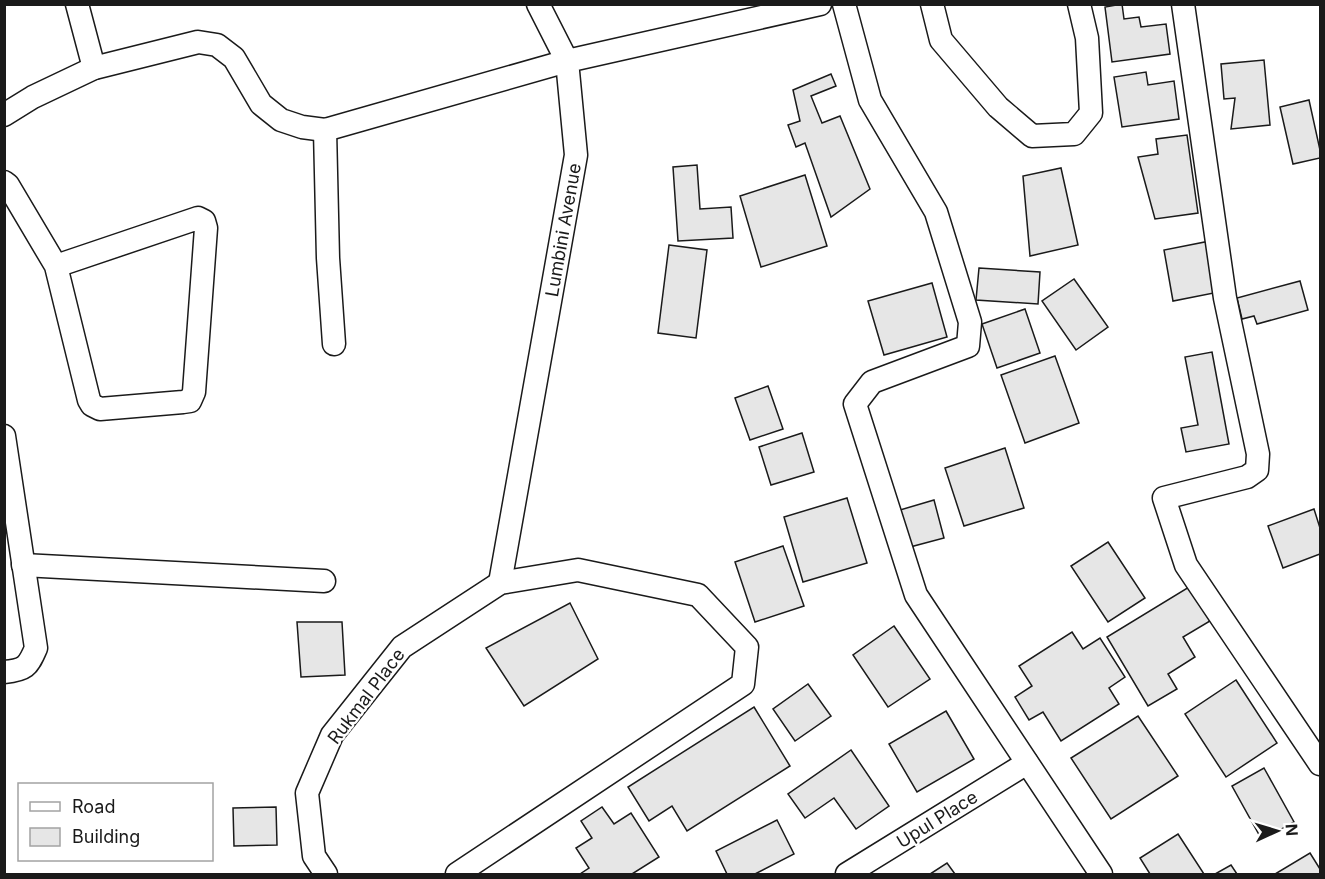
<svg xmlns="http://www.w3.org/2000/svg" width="1325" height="879" font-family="Inter,sans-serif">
<rect width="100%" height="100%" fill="#fff"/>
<g fill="#e6e6e6" stroke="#1a1a1a" stroke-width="1.5">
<polygon points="1122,4 1124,19 1139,17 1141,27 1166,24 1170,54 1112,62 1105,7"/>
<polygon points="1264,60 1270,125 1231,129 1235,98 1224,99 1221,64"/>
<polygon points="1146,72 1148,85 1174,81 1179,119 1122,127 1114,77"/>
<polygon points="831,74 836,86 811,96 822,123 840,116 870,189 831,217 805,143 796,147 788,125 800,121 793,90"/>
<polygon points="1309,100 1320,150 1320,158 1293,164 1280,107"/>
<polygon points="1187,135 1198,213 1155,219 1138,157 1158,154 1156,139"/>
<polygon points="697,165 700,209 731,207 733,238 678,241 673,167"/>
<polygon points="1061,168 1078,245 1030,256 1023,176"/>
<polygon points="805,175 827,246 761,267 740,196"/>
<polygon points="1210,241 1219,292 1173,301 1164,250"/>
<polygon points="669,245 707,250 696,338 658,333"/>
<polygon points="979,268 1040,272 1038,304 976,300"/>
<polygon points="1074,279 1108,327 1076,350 1042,301"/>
<polygon points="1300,281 1308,310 1257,324 1254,316 1242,319 1237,298"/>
<polygon points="932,283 947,337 884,355 868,301"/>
<polygon points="1025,309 1040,353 997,368 982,324"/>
<polygon points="1212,352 1229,444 1186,452 1181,428 1198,425 1185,357"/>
<polygon points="1055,356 1079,423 1025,443 1001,375"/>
<polygon points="768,386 783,429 750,440 735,398"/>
<polygon points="802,433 814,472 771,485 759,447"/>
<polygon points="1005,448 1024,508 964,526 945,468"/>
<polygon points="847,498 867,563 803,582 784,517"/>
<polygon points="934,500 944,538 910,547 900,510"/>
<polygon points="1314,509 1320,528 1320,554 1283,568 1268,526"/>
<polygon points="1108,542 1145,598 1108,622 1071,566"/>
<polygon points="783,546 804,606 755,622 735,562"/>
<polygon points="1189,587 1210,621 1183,637 1195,657 1168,674 1177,689 1148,706 1107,637"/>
<polygon points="570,603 598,659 524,706 486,648"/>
<polygon points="297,622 342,622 345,675 301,677"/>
<polygon points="894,626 930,679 888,707 853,655"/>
<polygon points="1072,632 1083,649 1100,638 1125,677 1109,688 1119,704 1061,741 1043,712 1029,720 1015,697 1032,686 1019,666"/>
<polygon points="1236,680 1277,743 1226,777 1185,714"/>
<polygon points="808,684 831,716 795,741 773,709"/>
<polygon points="754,707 790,766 687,831 672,806 649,821 628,787"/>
<polygon points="946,711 974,759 917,792 889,744"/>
<polygon points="1138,716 1178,776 1111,819 1071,758"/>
<polygon points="851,750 889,806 856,829 834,798 805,818 788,794"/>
<polygon points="1264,768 1294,822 1262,840 1232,786"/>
<polygon points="276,807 277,845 234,846 233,808"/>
<polygon points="602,807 614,824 631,813 659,857 632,874 580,874 589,868 576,848 592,838 581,821"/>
<polygon points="777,820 794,854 755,874 727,874 716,851"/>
<polygon points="1178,834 1204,874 1150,874 1140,858"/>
<polygon points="1310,853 1320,869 1320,874 1275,874"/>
<polygon points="947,863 955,874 930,874"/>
<polygon points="1231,865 1237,874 1215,874"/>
</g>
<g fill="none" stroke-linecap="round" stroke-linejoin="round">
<defs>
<g id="minor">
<polyline points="77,4 94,68"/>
<polyline points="844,4 870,100 936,212 970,322 968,346 872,382 855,404 916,595 1101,874"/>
<polyline points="932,4 941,40 998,107 1032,136 1074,134 1091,113 1087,38 1079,4"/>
<polyline points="1183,4 1225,298 1258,454 1257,470 1247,477 1164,498 1186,565 1320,764"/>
<polyline points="4,115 33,97 94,68 198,42 217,45 234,58 261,104 281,120 302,127 325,130 567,61 538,4"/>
<polyline points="325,130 328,258 334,344"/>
<polyline points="4,182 8,185 56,266 89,400 92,405 100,409 183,402 190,401 194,392 206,228 204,221 198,218 56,266"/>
<path d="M4 436 36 648C28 667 25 670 4 672"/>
<polyline points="23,565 324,581"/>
<polyline points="500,583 576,155 567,61 820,4"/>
<polyline points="326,874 314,856 307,793 332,735 402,647 500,583 578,570 698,595 747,647 743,684 457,874"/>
<polyline points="847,874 1027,763"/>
</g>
</defs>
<use href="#minor" stroke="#1a1a1a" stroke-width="25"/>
<use href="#minor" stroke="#fff" stroke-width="22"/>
</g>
<g text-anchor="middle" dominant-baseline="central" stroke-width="4.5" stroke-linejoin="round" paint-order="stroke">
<g font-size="18" fill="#1a1a1a" stroke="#fff">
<text transform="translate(563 230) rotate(-80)">Lumbini Avenue</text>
<text transform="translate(366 696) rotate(-53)">Rukmal Place</text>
<text transform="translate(937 819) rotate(-32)">Upul Place</text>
</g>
</g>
<rect width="1325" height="879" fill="none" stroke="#1a1a1a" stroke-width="12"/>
<rect x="18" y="783" width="195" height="78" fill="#ffffff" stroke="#a3a3a3" stroke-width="1.5"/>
<rect x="30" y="802" width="30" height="9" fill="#ffffff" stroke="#a3a3a3" stroke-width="1.5"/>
<text x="72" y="813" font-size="18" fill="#1a1a1a">Road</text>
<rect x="30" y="828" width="30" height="18" fill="#e6e6e6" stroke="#a3a3a3" stroke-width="1.5"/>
<text x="72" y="843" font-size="18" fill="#1a1a1a">Building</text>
<g transform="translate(1277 831) rotate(86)" stroke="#ffffff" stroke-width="4.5" paint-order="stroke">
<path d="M0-4.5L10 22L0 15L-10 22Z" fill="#1a1a1a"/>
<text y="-9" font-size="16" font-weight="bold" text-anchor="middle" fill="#1a1a1a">N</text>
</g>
</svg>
